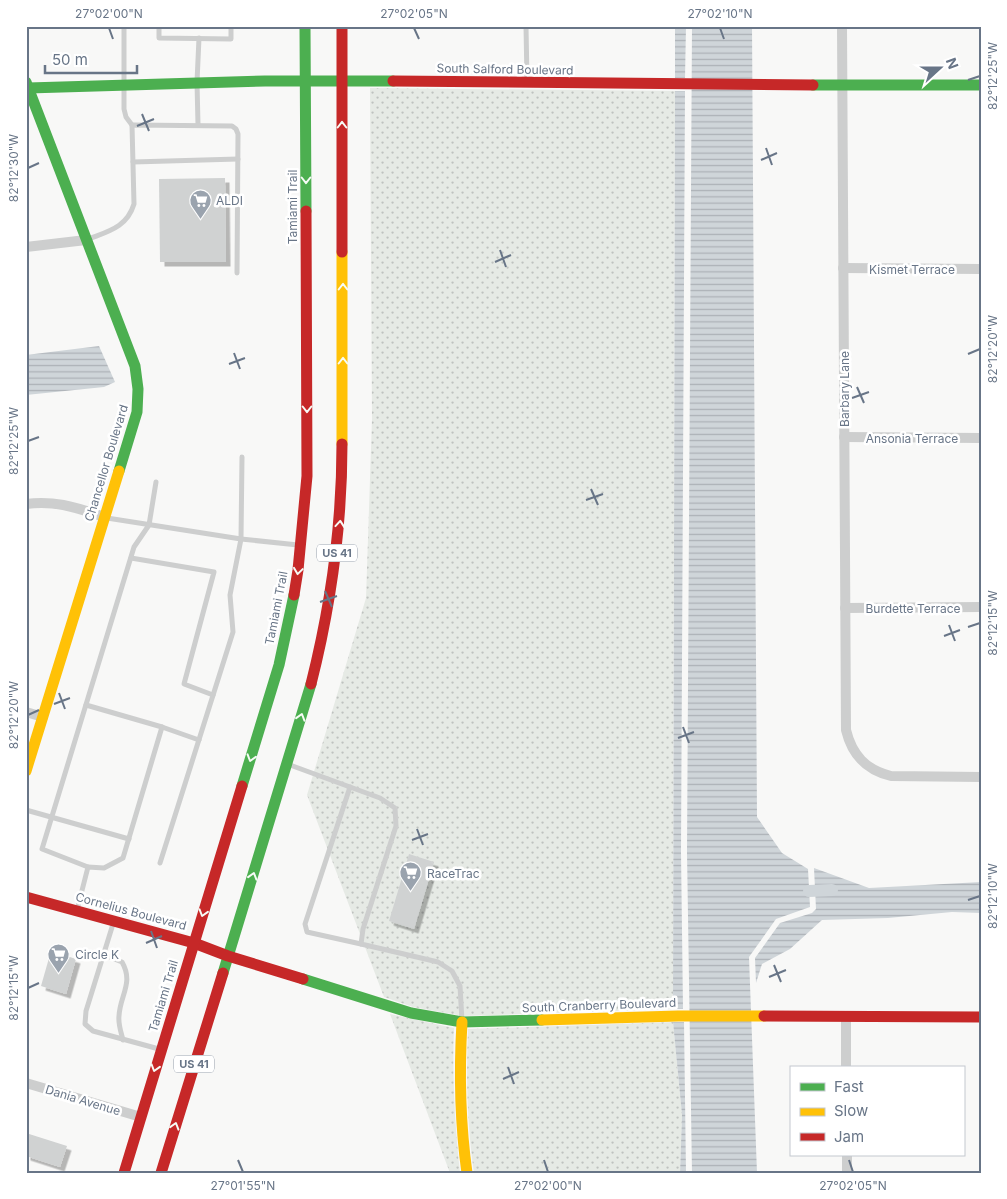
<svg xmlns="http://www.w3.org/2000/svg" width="1007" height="1199" font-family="Inter,sans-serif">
<defs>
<pattern id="grass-dots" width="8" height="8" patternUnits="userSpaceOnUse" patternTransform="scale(1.25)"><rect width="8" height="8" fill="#e6eae5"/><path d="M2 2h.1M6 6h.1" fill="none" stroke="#bec2bf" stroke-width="1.8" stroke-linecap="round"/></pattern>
<pattern id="water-rules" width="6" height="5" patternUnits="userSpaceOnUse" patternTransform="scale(1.25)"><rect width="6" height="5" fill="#cfd5d9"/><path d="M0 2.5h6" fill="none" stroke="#acb1b6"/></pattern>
<filter id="shadow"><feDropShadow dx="4.5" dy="4.5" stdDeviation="0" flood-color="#0004"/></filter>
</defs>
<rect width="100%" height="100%" fill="#f8f8f7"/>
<g fill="url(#grass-dots)">
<polygon points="370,88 675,91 673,1009 463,1016 413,1007 384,997 307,795 366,598 372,419"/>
<path d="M390 1014 454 1028C452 1077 455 1124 460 1173H450Z"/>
<path d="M673 1022 682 1115 680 1173H474C467 1125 466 1077 468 1029Z"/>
</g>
<g fill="url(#water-rules)">
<polygon points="675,26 686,26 685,78 675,78"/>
<polygon points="692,26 752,26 757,817 782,853 808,869 810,907 776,919 749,957 757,1173 692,1173 687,852"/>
<polygon points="675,91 685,91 681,852 683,1009 673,1009"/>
<polygon points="99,346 115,382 104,387 26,395 26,355"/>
<polygon points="814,868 869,888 981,882 981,913 952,912 888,918 822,920 790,949 762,964 756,983 755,958 780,923 812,913 816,909"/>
<polygon points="673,1022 684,1022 686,1173 680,1173 682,1115"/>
</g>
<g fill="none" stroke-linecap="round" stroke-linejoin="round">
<polyline stroke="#cfd5d9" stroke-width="12" points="809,891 832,890"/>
</g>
<g fill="#d0d2d2" filter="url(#shadow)">
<polygon points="225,178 226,262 160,262 159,179"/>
<polygon points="409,854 434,862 414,929 389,921"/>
<polygon points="51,951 76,959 66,994 41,986"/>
<polygon points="26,1133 67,1146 60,1167 26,1156"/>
</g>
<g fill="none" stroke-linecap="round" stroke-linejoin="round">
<g stroke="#cdcece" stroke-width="5">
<polyline points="124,26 124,109 126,117 132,125"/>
<polyline points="159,26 159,38 231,39 231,26"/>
<polyline points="526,26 527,81"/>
<polyline points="198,125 197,82 199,38"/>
<polyline points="133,162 238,159"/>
<path d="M89 239C109 231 127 227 134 204L132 125 232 126 236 129 238 134 237 273"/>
<polyline points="107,518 241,539 242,457"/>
<polyline points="131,558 214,572 184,684 213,695"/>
<polyline points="86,705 162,727"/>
<polyline points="290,765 380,798 395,808 396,826 363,929 361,944 438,962 452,971 460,986 462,1021"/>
<polyline points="350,787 305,924 307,932 361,944"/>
<polyline points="26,810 129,839"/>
<polyline points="160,863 233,632 230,595 241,539 298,545"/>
<polyline points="88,867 42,849 134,547 149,525 156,482"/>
<polyline points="77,910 88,867 104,868 123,858 162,727 199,740"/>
<polyline points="113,924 86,1011 85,1024 93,1031 159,1049"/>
<path d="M104 955 122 962C134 983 120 995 119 1016 118 1024 121 1032 123 1040"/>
</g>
<g stroke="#cdcece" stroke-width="10">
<path d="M842 26 846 730C852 755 866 770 891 776L981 777"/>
<polyline points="26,247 86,240"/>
<polyline points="843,268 981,269"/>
<polyline points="844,437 981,438"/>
<path d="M26 504C56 500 77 508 105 517"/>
<polyline points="845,608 981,607"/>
<polyline points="26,712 43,717"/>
<polyline points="846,1017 846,1068"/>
<polyline points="26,1083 141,1117"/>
<polyline points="847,1155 847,1173"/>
</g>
<g stroke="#4caf50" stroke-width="11">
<polyline points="305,26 306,211"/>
<polyline points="26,82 135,366 138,389 137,412 119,471"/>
<polyline points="813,85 981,85"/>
<polyline points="28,88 265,81 393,81"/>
<polyline points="242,786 279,665 294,595"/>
<polyline points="223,973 311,684"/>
<polyline points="303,979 411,1013 462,1022 542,1020"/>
</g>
<g stroke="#ffc107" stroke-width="11">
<polyline points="342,252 342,444"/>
<polyline points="26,771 119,471"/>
<polyline points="542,1020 678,1016 764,1016"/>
<path d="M462 1022C459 1073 460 1123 467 1173"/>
</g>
<g stroke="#c62828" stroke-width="11">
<polyline points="342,26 342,252"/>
<polyline points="393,81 813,85"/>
<polyline points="294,595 298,570 307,476 306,211"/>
<path d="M311 684C331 605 342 525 342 444"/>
<polyline points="26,897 194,943 228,956 303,979"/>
<polyline points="764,1016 981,1017"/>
<polyline points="124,1173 242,786"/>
<polyline points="161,1173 223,973"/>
</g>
</g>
<defs><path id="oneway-chevron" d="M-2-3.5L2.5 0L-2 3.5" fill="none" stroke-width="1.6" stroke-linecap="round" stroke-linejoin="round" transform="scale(1.25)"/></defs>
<g stroke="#f6fbf6">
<use href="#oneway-chevron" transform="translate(342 125) rotate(-90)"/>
<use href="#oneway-chevron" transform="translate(306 180) rotate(90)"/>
<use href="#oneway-chevron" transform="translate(343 287) rotate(-90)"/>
<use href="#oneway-chevron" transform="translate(343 361) rotate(-90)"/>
<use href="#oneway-chevron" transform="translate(307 409) rotate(90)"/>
<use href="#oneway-chevron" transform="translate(340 524) rotate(-85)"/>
<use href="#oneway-chevron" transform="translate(298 571) rotate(98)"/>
<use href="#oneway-chevron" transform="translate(301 717) rotate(-73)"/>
<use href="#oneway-chevron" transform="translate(251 758) rotate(107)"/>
<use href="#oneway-chevron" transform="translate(253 876) rotate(-73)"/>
<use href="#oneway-chevron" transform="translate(203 913) rotate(107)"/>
<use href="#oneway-chevron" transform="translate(155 1068) rotate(107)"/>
<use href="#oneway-chevron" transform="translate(175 1126) rotate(-73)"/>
</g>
<path fill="none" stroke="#687587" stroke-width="2" d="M109 28 113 39M414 28 419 39M720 28 724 39M968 80 980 76M142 114 149 131M137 126 154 119M766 148 772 165M761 160 777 153M28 168 39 163M500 250 506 267M495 262 511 255M234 353 240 369M968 354 980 349M229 364 245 358M857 387 864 403M852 398 869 392M28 441 39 437M591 489 598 505M586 500 603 494M325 591 332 607M320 602 337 596M949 625 955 641M968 627 980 623M944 636 960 630M59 693 65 709M54 704 70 698M28 715 39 710M683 727 689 743M678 738 694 732M417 829 423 845M412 840 428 834M968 900 980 896M151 931 157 948M146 943 162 936M774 965 781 982M769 977 786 970M28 988 39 983M508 1067 514 1084M503 1079 519 1072M238 1160 243 1172M544 1160 548 1172M849 1160 853 1172"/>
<defs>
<symbol id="supermarket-pin" viewBox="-11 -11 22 30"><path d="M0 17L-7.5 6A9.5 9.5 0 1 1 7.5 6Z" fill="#9aa3ae" stroke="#fff"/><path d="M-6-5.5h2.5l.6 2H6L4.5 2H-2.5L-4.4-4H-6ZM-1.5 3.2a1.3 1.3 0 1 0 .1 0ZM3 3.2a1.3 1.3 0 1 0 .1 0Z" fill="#fff"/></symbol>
</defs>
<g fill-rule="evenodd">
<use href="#supermarket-pin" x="188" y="188" width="25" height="34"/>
<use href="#supermarket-pin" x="398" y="860" width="25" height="34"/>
<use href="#supermarket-pin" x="46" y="942" width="25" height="34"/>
</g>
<g text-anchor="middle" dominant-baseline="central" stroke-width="5" stroke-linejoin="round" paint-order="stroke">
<g fill="#fff" stroke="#959eab" stroke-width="1">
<rect x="317" y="544.5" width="40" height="17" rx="4"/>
<rect x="174" y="1055.5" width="40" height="17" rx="4"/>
</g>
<g font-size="11" font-weight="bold" fill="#687587">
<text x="337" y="553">US 41</text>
<text x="194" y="1064">US 41</text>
</g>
<g font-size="12" fill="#687587" stroke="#fff">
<text transform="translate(505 69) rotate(1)">South Salford Boulevard</text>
<text transform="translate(292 207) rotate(-90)">Tamiami Trail</text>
<text x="912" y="269">Kismet Terrace</text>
<text transform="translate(844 389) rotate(-90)">Barbary Lane</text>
<text x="912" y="438">Ansonia Terrace</text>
<text transform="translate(106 463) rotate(-73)">Chancellor Boulevard</text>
<text transform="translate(276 608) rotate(-79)">Tamiami Trail</text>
<text x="913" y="608">Burdette Terrace</text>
<text transform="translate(131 911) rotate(15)">Cornelius Boulevard</text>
<text transform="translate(163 996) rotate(-73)">Tamiami Trail</text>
<text transform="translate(599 1005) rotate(-2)">South Cranberry Boulevard</text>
<text transform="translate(83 1100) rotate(17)">Dania Avenue</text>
</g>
<g font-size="12" fill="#687587" stroke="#fff" text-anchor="start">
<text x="216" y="200">ALDI</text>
<text x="427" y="873">RaceTrac</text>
<text x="75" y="954">Circle K</text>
</g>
</g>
<rect width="1007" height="1199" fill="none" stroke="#ffffff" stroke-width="55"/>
<rect x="790" y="1066" width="175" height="90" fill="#ffffff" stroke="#c3c8cf"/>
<rect x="800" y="1083" width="25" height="8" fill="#4caf50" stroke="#c3c8cf"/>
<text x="834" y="1092" font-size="15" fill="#687587">Fast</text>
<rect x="800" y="1108" width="25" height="8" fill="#ffc107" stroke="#c3c8cf"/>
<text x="834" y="1116" font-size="15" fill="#687587">Slow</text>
<rect x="800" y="1133" width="25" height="8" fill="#c62828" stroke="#c3c8cf"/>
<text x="834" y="1142" font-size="15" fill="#687587">Jam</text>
<g transform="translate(940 68) rotate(69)" stroke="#ffffff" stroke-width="4" paint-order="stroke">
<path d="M0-4L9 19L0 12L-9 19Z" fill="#687587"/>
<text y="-8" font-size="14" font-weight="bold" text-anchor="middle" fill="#687587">N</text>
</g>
<path d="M45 65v8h92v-8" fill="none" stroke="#687587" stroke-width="2.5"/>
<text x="52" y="65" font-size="15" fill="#687587" stroke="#ffffff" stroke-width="4" paint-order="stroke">50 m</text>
<rect x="28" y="28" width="952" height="1144" fill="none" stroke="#687587" stroke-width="2"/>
<g font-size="12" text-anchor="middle" fill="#687587">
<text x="109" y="18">27°02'00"N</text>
<text x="414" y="18">27°02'05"N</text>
<text x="720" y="18">27°02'10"N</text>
<text transform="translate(993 76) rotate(-90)" y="4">82°12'25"W</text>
<text transform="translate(14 168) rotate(-90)" y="4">82°12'30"W</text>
<text transform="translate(993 349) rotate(-90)" y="4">82°12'20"W</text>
<text transform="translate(14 441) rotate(-90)" y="4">82°12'25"W</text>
<text transform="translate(993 623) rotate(-90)" y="4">82°12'15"W</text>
<text transform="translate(14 715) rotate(-90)" y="4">82°12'20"W</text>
<text transform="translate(993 896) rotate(-90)" y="4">82°12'10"W</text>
<text transform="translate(14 988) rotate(-90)" y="4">82°12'15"W</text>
<text x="243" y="1190">27°01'55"N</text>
<text x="548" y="1190">27°02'00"N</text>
<text x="853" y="1190">27°02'05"N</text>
</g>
</svg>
